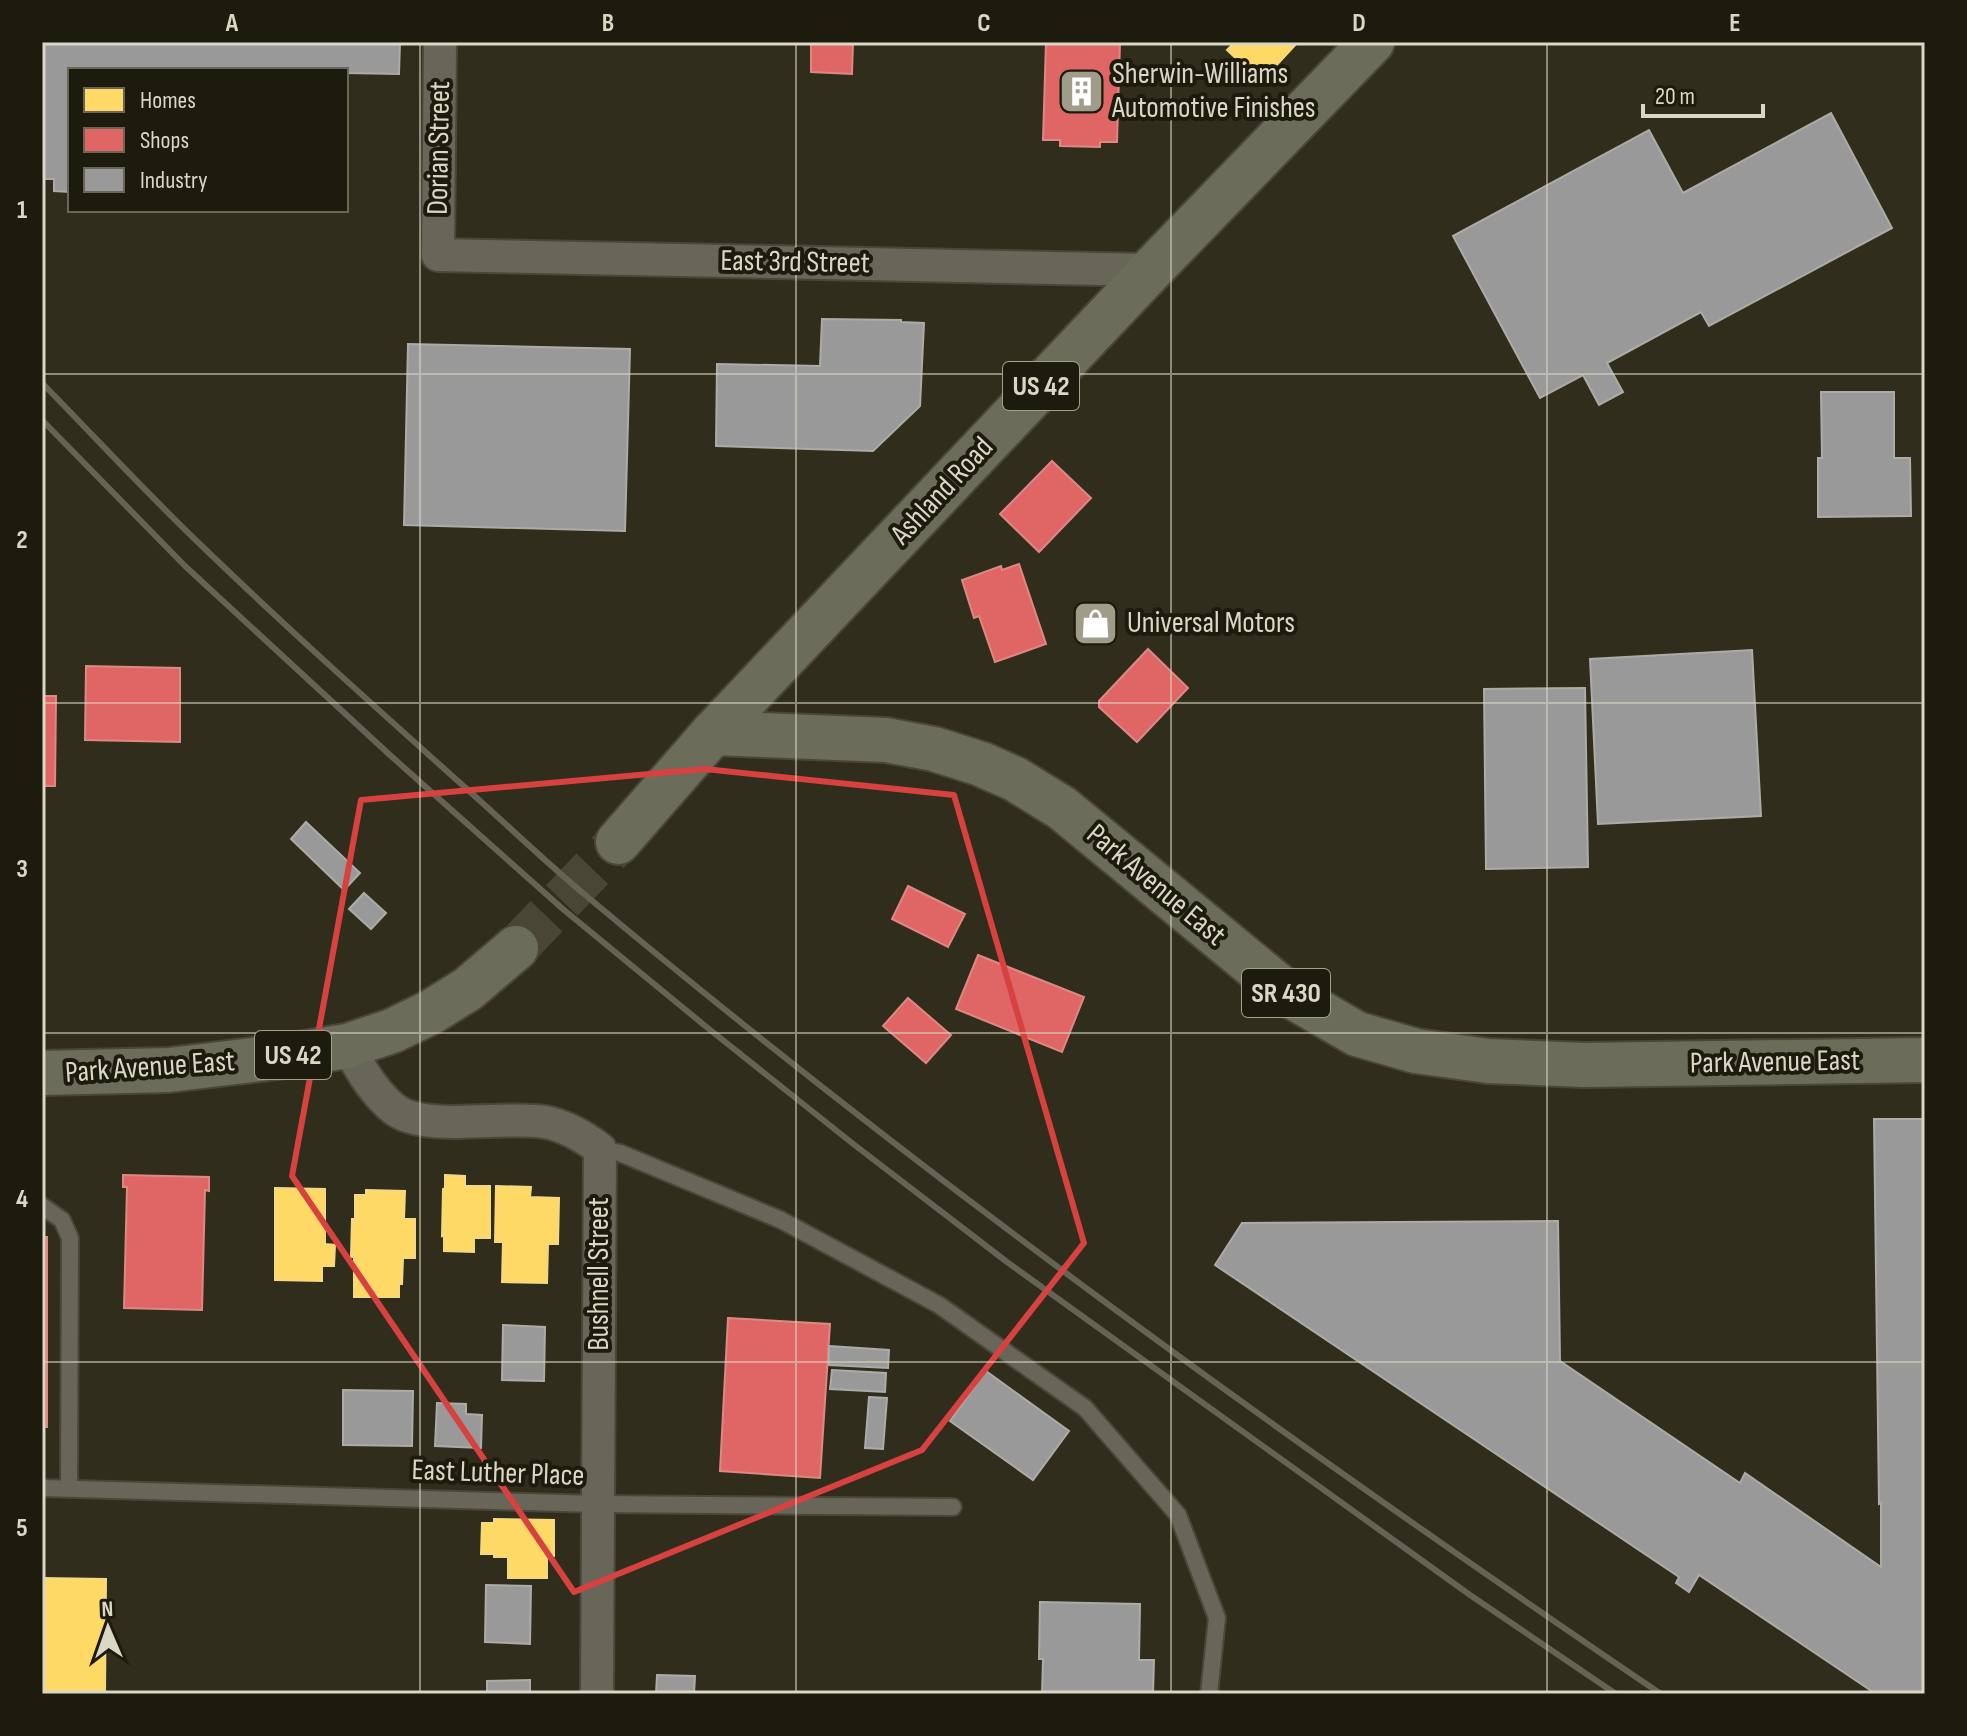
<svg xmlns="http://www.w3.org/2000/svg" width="1967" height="1736" font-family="'Sofia Sans Condensed',sans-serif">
<rect width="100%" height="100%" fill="#312d1c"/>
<g fill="#ffd966" stroke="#f4d882" stroke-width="2">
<polygon points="1229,42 1298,42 1261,82 1227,50 1232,45"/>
<polygon points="445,1175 465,1176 465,1186 490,1186 490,1238 474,1238 474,1252 444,1251 444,1235 442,1236 443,1189 445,1188"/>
<polygon points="496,1186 531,1187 530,1197 559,1198 558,1244 548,1244 547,1283 502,1282 503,1242 495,1242"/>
<polygon points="275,1188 325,1189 325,1244 335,1245 334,1266 322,1266 322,1281 275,1280"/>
<polygon points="366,1190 405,1191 404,1219 415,1219 415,1258 403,1258 402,1284 399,1284 399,1297 354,1297 354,1257 351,1257 352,1219 355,1219 355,1195 366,1195"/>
<polygon points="494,1519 554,1520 554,1556 547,1556 547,1578 508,1578 508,1557 494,1557 494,1554 481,1554 482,1523 494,1523"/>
<polygon points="42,1578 106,1579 105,1694 42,1694"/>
</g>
<g fill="#e06666" stroke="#de8882" stroke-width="2">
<polygon points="811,42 853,42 852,74 811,72"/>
<polygon points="1046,42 1120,42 1117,142 1100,142 1100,147 1060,146 1060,140 1043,140"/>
<polygon points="1052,461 1091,498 1039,552 1000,514"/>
<polygon points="1019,564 1046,644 995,662 979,616 974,618 962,580 1001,566 1002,570"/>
<polygon points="1148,649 1188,688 1137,742 1099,707 1099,701"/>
<polygon points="86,666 180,668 180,742 85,740"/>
<polygon points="42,696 56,696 55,786 42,786"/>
<polygon points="908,886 965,914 948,947 892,919"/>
<polygon points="978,955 1084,997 1062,1052 956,1009"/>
<polygon points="908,998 951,1035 926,1063 883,1026"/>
<polygon points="123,1175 209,1177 209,1191 205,1190 202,1310 124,1308 127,1187 123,1187"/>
<rect x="42" y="1237" width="5" height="190"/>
<polygon points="728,1318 830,1324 820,1478 720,1471"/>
</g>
<g fill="#999" stroke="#acaca6" stroke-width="2">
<polygon points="42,42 400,42 399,74 346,73 346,70 70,70 70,192 54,191 54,179 42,179"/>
<polygon points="1831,113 1892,228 1709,326 1701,312 1607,363 1623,392 1599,405 1583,375 1540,398 1453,236 1649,130 1683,193"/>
<polygon points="822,319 901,320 901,322 924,323 920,406 873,451 716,446 717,364 820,366"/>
<polygon points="408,344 630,349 625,531 404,525"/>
<polygon points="1821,392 1894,392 1894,458 1910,458 1911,516 1818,517 1818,458 1822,458"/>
<polygon points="1752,650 1761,816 1598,824 1590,659"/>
<polygon points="1585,688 1588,867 1486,869 1484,689"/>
<polygon points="306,822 360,873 344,890 291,839"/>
<polygon points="364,893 386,913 371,929 349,909"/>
<polygon points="1874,1119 1925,1119 1925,1694 1876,1694 1699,1575 1689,1592 1676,1583 1679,1577 1215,1265 1242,1223 1558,1221 1560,1361 1740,1483 1745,1473 1881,1567 1881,1503 1879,1504"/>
<polygon points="503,1325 545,1327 544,1381 502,1380"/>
<polygon points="829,1346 889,1350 888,1368 829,1365"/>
<polygon points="832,1370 886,1373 885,1392 830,1389"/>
<polygon points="986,1371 1069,1431 1033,1480 950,1421"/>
<polygon points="343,1390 413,1391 412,1446 343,1445"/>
<polygon points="869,1397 887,1398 883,1449 865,1448"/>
<polygon points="437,1403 466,1404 466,1414 482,1415 481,1448 435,1446"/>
<polygon points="486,1585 531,1586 530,1644 485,1642"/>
<polygon points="1040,1602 1140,1604 1139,1660 1154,1660 1153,1694 1042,1694 1043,1659 1039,1659"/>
<polygon points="657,1675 695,1676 694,1694 656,1694"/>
<polygon points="530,1680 530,1694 487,1694 487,1681"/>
</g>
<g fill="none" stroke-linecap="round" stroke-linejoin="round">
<polyline stroke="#4a4635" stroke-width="44" stroke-dasharray="44 22" stroke-linecap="butt" points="516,948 618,842"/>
<defs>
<g id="service">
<polyline points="600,1149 620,1153 781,1220 939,1305 1085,1408 1178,1515 1217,1618 1209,1694"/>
<polyline points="42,1206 62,1220 70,1238 69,1488"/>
<polyline points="42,1488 598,1504 953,1507"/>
</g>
<g id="minor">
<polyline points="440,42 438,255 1151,270"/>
<path d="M347 1046C361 1069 373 1092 394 1109 425 1133 506 1115 545 1122 566 1126 583 1136 600 1149L597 1694"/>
</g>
<g id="primary">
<polyline points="713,733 886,740 934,749 981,764 1015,779 1062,808 1288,994 1357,1034 1416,1051 1488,1061 1584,1065 1925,1060"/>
<polyline points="618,842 713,733 1151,270 1372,42"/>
<polyline points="42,1073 169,1070 286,1056 347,1046 392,1031 431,1012 468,989 516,948"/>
</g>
</defs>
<use href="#service" stroke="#4a473a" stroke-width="20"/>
<use href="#minor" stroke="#4a473a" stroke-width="36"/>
<use href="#primary" stroke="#4a473a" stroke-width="48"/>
<use href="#service" stroke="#686658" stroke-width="16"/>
<use href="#minor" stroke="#686658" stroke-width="32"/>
<use href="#primary" stroke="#6c6c5a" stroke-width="44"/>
<g stroke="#646355" stroke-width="6">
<path d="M42 383C96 438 148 495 204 548 287 628 373 705 459 782 501 819 541 858 584 894 927 1181 1291 1443 1661 1694"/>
<polyline points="42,420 185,566 391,756 564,910 704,1025 852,1143 1007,1262 1470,1595 1616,1694"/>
</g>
</g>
<path fill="none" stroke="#d74240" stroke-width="6" stroke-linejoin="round" d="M705 769 954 795 1084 1243 922 1450 574 1592 292 1176 361 800Z"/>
<path fill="none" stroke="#dad7c5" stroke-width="2" stroke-opacity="0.55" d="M420 42V1694M796 42V1694M1171 42V1694M1547 42V1694M42 374H1925M42 703H1925M42 1033H1925M42 1362H1925"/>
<defs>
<symbol id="building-square" viewBox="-11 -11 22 22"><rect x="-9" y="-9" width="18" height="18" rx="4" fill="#9f9c8a" stroke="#1d1b0e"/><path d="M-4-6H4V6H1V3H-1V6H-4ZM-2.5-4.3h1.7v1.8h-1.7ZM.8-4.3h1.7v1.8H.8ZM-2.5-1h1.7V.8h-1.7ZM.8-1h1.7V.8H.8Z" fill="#fff"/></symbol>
<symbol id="shop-square" viewBox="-11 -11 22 22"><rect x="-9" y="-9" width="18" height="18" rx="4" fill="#9f9c8a" stroke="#1d1b0e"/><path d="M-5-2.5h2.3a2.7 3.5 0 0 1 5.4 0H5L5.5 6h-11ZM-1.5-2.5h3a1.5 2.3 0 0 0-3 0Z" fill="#fff"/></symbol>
</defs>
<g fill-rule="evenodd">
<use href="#building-square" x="1056" y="66" width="51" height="51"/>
<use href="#shop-square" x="1070" y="598" width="51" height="51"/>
</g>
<g text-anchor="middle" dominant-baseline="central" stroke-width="8" stroke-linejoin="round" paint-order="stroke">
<g fill="#1d1b0e" stroke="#a19f8e" stroke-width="2">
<rect x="1003" y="362" width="76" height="48" rx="6"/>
<rect x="1242" y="969" width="88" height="48" rx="6"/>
<rect x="255" y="1031" width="76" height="48" rx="6"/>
</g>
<g font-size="28" font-weight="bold" fill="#dad7c5">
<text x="1041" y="386">US 42</text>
<text x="1286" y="993">SR 430</text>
<text x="293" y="1055">US 42</text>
</g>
<g font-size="30" fill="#dad7c5" stroke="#1d1b0e" text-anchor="start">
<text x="1112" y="74">Sherwin-Williams<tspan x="1112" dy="34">Automotive Finishes</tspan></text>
<text x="1127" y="623">Universal Motors</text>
</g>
<g font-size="30" fill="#dad7c5" stroke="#1d1b0e">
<text transform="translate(439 148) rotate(-89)">Dorian Street</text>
<text transform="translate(795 262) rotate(1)">East 3rd Street</text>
<text transform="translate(942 491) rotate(-47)">Ashland Road</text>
<text transform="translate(1156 885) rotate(40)">Park Avenue East</text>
<text transform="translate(1775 1062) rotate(-1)">Park Avenue East</text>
<text transform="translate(150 1067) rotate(-4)">Park Avenue East</text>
<text transform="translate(599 1274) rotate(-90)">Bushnell Street</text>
<text transform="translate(498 1473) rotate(2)">East Luther Place</text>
</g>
</g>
<rect width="1967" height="1736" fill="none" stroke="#1d1b0e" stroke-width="88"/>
<rect x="68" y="68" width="280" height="144" fill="#1d1b0e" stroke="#696657" stroke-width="2"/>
<rect x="84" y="88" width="40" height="24" fill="#ffd966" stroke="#696657" stroke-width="2"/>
<text x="140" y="108" font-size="24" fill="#dad7c5">Homes</text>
<rect x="84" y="128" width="40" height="24" fill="#e06666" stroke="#696657" stroke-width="2"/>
<text x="140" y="148" font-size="24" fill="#dad7c5">Shops</text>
<rect x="84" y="168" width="40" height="24" fill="#999999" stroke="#696657" stroke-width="2"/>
<text x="140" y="188" font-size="24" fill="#dad7c5">Industry</text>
<g transform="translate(108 1628) rotate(358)" stroke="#1d1b0e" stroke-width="6" paint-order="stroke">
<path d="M0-6L14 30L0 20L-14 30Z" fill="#dad7c5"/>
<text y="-12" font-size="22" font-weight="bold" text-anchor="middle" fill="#dad7c5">N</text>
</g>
<path d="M1643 104v12h120v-12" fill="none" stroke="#dad7c5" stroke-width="4"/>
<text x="1655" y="104" font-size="24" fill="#dad7c5" stroke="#1d1b0e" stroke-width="6" paint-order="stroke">20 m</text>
<rect x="44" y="44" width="1879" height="1648" fill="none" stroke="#dad7c5" stroke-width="3"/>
<g font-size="26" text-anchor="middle" font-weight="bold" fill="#dad7c5">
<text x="232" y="31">A</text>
<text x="608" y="31">B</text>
<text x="984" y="31">C</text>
<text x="1359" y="31">D</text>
<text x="1735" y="31">E</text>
<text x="22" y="218">1</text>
<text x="22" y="548">2</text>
<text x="22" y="877">3</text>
<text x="22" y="1207">4</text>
<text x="22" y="1536">5</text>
</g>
</svg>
